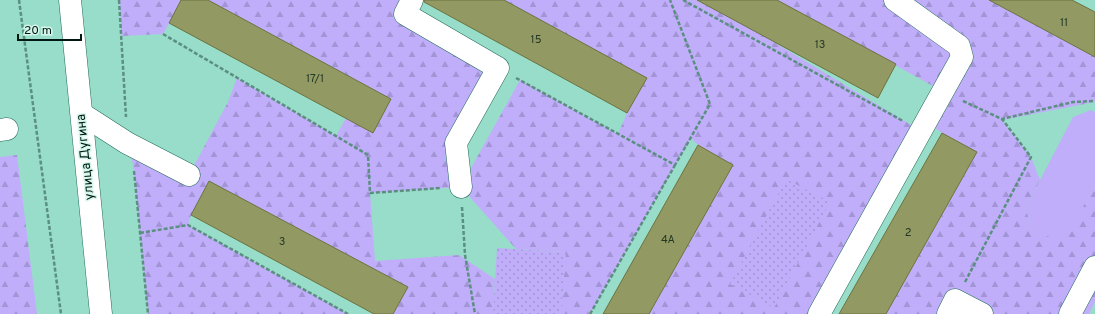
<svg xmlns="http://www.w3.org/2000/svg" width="1095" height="314" font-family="Overpass,sans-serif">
<defs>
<pattern id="forest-firs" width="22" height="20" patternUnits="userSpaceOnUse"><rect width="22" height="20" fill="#c0aefa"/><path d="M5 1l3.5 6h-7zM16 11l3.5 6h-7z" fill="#a395d5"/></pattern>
<pattern id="park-dots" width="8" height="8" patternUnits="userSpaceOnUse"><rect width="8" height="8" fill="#c0aefa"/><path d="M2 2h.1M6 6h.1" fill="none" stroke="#a395d5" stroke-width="1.8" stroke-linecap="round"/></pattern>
</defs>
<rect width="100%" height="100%" fill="#97ddc9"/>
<polygon fill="#c0aefa" points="1091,110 1095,112 1095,185 1068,236 1054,240 1034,230 1025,209 1073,117"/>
<g fill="url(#forest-firs)">
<polygon points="119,0 182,0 163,34 122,36"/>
<polygon points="208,0 412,0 405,13 498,68 456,143 461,186 520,80 618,134 627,113 646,78 504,0 696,0 757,32 921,131 819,314 649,314 733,165 698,145 691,138 590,314 561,314 565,252 516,249 461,187 370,193 375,261 459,255 495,279 493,313 497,314 393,314 408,287 209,181 191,215 188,225 348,314 148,314 133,164 127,143 189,175 228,102 237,78 336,136 346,118 373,133 391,99"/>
<polygon points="777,0 989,0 1095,57 1095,102 1002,120 1031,157 1040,180 1025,209 1034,230 1054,239 1067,236 1095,185 1095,302 1089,314 886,314 977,152 942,133 926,121 942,91"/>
<polygon points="17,155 37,314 0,314 0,157"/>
</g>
<g fill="url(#park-dots)">
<polygon points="786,179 830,202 774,308 730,284"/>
<polygon points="497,248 566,252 561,314 493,314"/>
</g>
<g fill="#929962" stroke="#6d733e">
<polygon points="181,0 208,0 391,99 373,133 169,23"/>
<polygon points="424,0 504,0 647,78 627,113 424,2"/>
<polygon points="697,0 777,0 896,64 878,98"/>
<polygon points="989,0 1072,0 1095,12 1095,57"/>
<polygon points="942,133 977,152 886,314 839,314"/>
<polygon points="698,145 733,165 649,314 603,314"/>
<polygon points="209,181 408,287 393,314 374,314 191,215"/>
</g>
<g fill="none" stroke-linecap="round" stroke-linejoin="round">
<defs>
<g id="minor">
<polyline points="412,0 405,14 498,68 456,143 461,187"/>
<polyline points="82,114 127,143 189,175"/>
<polyline points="0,130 7,129"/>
<polyline points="819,314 962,57 959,46 895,0"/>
<polyline points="948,314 955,300 982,314"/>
<polyline points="1070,314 1095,267"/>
</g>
<polyline id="major" points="70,0 101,314"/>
</defs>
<use href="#minor" stroke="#236b5a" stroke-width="23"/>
<use href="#major" stroke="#236b5a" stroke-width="23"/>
<g stroke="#5b8f80" stroke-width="2.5" stroke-dasharray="4 2" stroke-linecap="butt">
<polyline points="19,0 61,314"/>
<polyline points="119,0 126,117"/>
<polyline points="683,0 903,121"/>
<polyline points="163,34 368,155 370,193 441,188"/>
<polyline points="516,78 675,165 710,104 670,0"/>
<polyline points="963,101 1002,119 1073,102 1095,101"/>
<polyline points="134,171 148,314"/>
<polyline points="462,207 465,255 475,314"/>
<polyline points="140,233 188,225 348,314"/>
<polyline points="965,282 1031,157 1002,119"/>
<polyline points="590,314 675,165"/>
</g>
<use href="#minor" stroke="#fff" stroke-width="22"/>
<use href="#major" stroke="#fff" stroke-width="22"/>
</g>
<g text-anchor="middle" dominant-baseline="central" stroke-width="3" stroke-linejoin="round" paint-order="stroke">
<g font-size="11" fill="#243826">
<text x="1064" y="23">11</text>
<text x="536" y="40">15</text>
<text x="820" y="45">13</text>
<text x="315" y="79">17/1</text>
<text x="908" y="233">2</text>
<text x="668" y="240">4А</text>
<text x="282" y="242">3</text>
</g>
<g font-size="13" fill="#001812" stroke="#d4f6eb">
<text transform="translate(86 157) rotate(-96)">улица Дугина</text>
</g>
</g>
<path d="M18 34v6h63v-6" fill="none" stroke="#001812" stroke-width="2"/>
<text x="24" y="34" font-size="12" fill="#001812" stroke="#d4f6eb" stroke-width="3" paint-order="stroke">20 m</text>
</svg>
